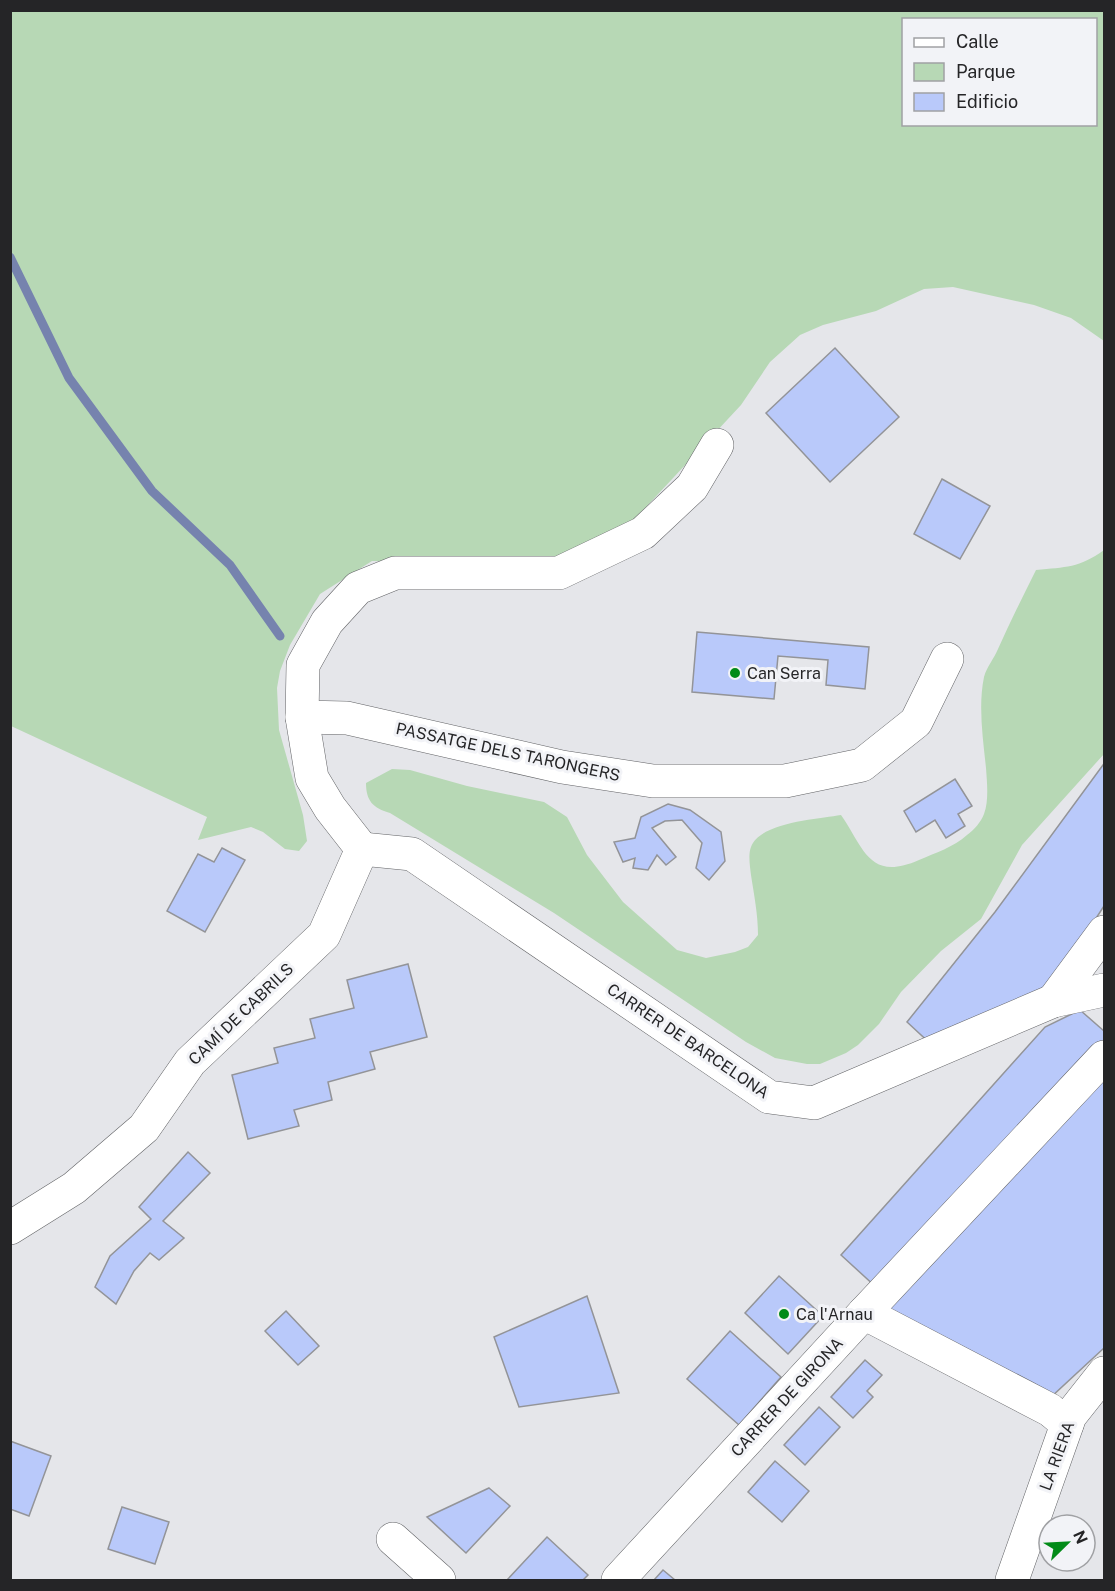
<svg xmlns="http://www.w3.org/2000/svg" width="1115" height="1591" font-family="'Public Sans',sans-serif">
<rect width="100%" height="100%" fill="#e5e6ea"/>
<g fill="#b7d8b5" fill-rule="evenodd">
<path d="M11 11H1104V341L1071 318 1034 305 953 287 924 289 876 311 823 325 800 335 770 362 741 405 620 535 546 564 372 561 320 594 290 645 280 671 277 688 279 730 303 815 307 841 299 851 285 849 263 832 251 827 198 840 207 817 11 726ZM904 20H1096V124H904Z"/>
<path d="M1104 550V754L1022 845 981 919 941 951 901 992 879 1024 858 1045 846 1053 820 1064H807L775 1058 746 1042 554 913 390 813C373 808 366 801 366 783L392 769 410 770 467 786 544 802 567 817 587 855 623 902 677 950 706 958 735 952 748 947 758 935C758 914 754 895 751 875 750 867 748 854 751 847 760 822 819 819 841 815 864 848 869 882 919 860 935 853 954 847 967 835 974 830 981 822 984 814 989 800 987 783 986 768 983 739 978 706 984 677 987 666 994 659 998 649 1010 622 1023 596 1036 570 1066 567 1079 568 1104 550Z"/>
</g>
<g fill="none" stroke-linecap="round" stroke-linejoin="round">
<polyline stroke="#7683ae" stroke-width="9" points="10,257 69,378 152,491 230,565 280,636"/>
</g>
<g fill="#b9c9fa" stroke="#939498" stroke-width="1.5">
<polygon points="835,348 899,417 830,482 766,413"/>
<polygon points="942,479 990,506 960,559 914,534"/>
<polygon points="697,632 869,647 865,689 826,685 828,660 778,656 774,699 692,692"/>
<polygon points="1103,765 1104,767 1104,906 1060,974 1035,1000 933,1046 907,1022 995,912"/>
<polygon points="955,779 972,806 958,814 965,826 946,838 935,820 916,832 904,811"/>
<polygon points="668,804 690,810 721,832 725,861 709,880 696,868 702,843 682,820 665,821 652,828 676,857 666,865 657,855 648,870 633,868 635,858 623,862 614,842 635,838 641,817"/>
<polygon points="222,848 245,860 205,932 167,911 198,854 214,862"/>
<polygon points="408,964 427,1037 370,1052 375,1069 328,1082 332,1100 294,1110 299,1126 248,1139 232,1075 278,1063 274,1048 315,1038 310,1019 354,1008 347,980"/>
<polygon points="1080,1010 1104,1031 1104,1048 877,1288 841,1255 1045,1027"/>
<polygon points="1104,1077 1104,1348 1051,1397 885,1312"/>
<polygon points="188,1152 210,1173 163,1221 184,1238 159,1260 150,1253 134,1271 116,1304 95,1287 110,1256 151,1219 139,1207"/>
<polygon points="779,1276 823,1316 788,1354 745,1313"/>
<polygon points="587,1296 619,1393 519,1407 494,1337"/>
<polygon points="286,1311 319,1346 298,1365 265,1331"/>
<polygon points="730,1331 781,1377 739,1425 687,1379"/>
<polygon points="865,1360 882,1375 867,1391 873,1397 853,1418 831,1397"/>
<polygon points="819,1407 840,1427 805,1465 784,1445"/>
<polygon points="10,1441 51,1456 29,1516 10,1509"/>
<polygon points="775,1461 809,1491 782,1522 748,1492"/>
<polygon points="489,1488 510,1506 466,1553 427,1517"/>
<polygon points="122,1507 169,1522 155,1564 108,1549"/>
<polygon points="547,1537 588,1575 583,1580 507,1580"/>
<polygon points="663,1570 675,1580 654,1580"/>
</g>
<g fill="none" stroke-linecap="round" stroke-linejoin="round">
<defs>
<g id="minor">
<polyline points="302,717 347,718 562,767 653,781 785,781 862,765 916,722 947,659"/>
<polyline points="362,849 412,854 769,1097 814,1103 1053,1001 1104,990"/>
<polyline points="362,849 330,808 312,778 302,717 303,665 327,622 358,588 395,573 559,573 643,533 692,487 717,445"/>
<polyline points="1053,1001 1104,932"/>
<polyline points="10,1228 74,1188 144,1128 190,1062 324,935 362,849"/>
<polyline points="864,1313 1050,1410 1067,1424"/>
<polyline points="393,1539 439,1580"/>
<polyline points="618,1580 864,1313 1104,1057"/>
<polyline points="1012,1580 1070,1416 1104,1373"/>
</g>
</defs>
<use href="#minor" stroke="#626366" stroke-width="34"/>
<use href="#minor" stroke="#fff" stroke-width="33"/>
</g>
<g fill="#028b18" stroke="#f2f3f7" stroke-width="2">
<circle cx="735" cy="673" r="6"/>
<circle cx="784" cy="1314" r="6"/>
</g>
<g text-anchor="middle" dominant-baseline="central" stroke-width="6" stroke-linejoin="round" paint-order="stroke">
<g font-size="16" fill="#252527" stroke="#f2f3f7" text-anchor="start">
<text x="747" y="673">Can Serra</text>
<text x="796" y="1314">Ca l'Arnau</text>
</g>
<g font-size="16" fill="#252527" stroke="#f2f3f7">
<text transform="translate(508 752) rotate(12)">PASSATGE DELS TARONGERS</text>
<text transform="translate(241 1014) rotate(-44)">CAMÍ DE CABRILS</text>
<text transform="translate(688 1041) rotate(34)">CARRER DE BARCELONA</text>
<text transform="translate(787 1397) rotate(-47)">CARRER DE GIRONA</text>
<text transform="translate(1057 1456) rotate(-70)">LA RIERA</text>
</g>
</g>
<rect width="1115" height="1591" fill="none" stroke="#252527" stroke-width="24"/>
<rect x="902" y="18" width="195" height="108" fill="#f2f3f7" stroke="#a0a1a4" stroke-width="1.5"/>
<rect x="914" y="38" width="30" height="9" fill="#ffffff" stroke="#a0a1a4" stroke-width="1.5"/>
<text x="956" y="48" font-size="18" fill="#252527">Calle</text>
<rect x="914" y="63" width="30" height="18" fill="#b7d8b5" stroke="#a0a1a4" stroke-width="1.5"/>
<text x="956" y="78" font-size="18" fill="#252527">Parque</text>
<rect x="914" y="93" width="30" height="18" fill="#b9c9fa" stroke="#a0a1a4" stroke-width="1.5"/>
<text x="956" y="108" font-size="18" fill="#252527">Edificio</text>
<g transform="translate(1067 1543) rotate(66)"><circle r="28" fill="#f2f3f7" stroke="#a0a1a4" stroke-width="1.5"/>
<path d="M0-4.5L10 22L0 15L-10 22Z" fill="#028b18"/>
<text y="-9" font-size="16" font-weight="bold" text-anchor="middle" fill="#252527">N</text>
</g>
</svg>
